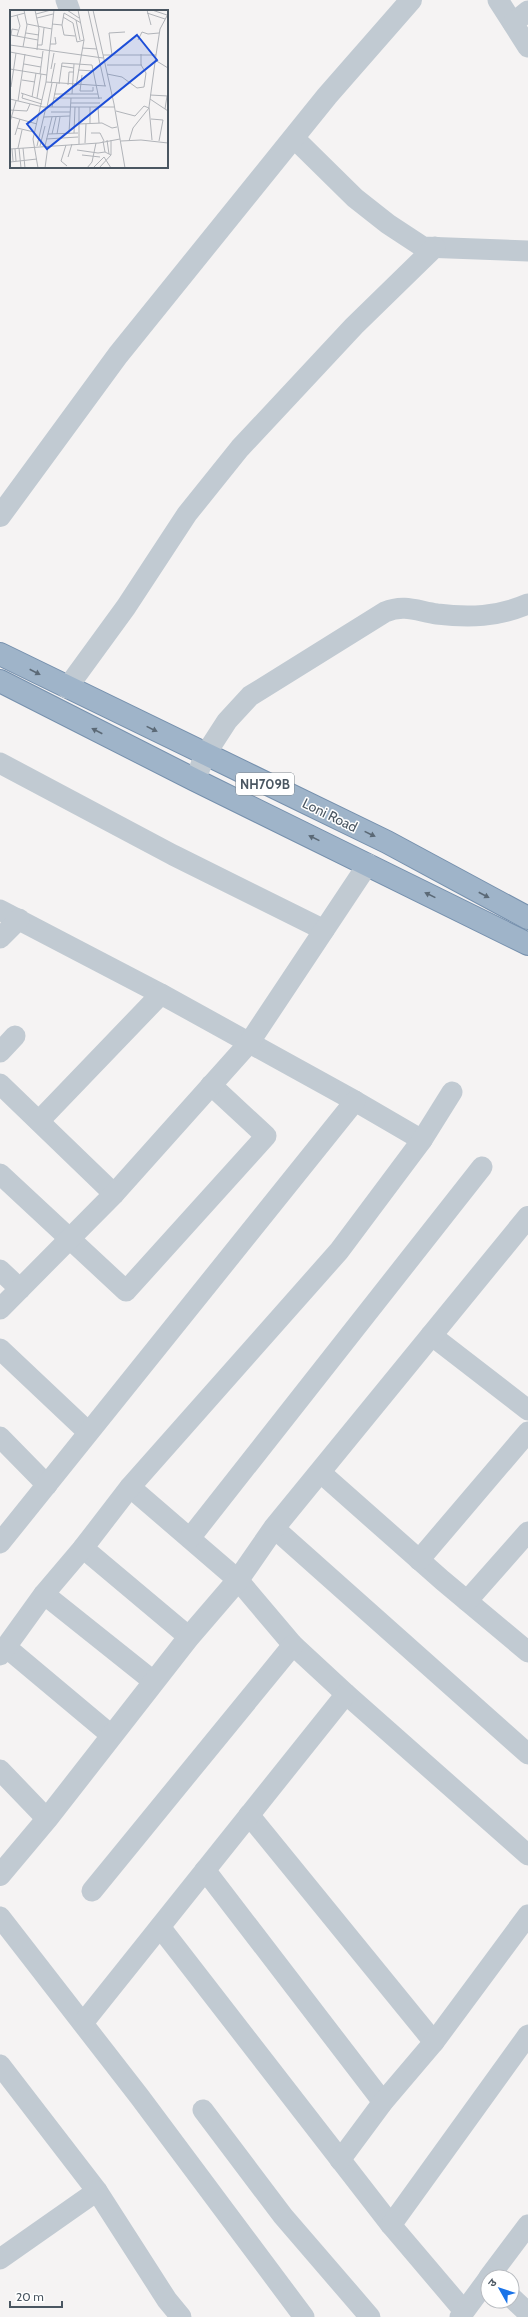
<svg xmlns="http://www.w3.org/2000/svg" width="528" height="2317" font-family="Cabin,'Noto Sans Devanagari',sans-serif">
<rect width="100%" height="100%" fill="#f5f3f3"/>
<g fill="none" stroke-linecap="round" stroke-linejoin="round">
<defs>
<g id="trunk">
<polyline points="0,654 387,842 528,918"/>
<polyline points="0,681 195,780 528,944"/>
</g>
</defs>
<use href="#trunk" stroke="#7690ad" stroke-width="24"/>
<g stroke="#c1cad2" stroke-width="21">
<polyline points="66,0 70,11"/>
<polyline points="498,0 528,47"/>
<polyline points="513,23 528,11"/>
<polyline points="294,138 355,198 388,224 423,247 528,251"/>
<polyline points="67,688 126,607 187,514 240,448 354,326 435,247"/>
<polyline points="0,763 173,855 324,930"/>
<path d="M195 780 205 755 227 721 250 696 385 612C404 604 417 611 437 614 469 618 498 617 528 604"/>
<polyline points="0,910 161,994 355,1101 422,1140"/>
<polyline points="0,938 19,919"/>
<polyline points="0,1052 15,1036"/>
<polyline points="0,1084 114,1194"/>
<polyline points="39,1121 161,994"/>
<polyline points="0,1174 126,1291 266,1136 211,1085"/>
<polyline points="0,1270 20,1289"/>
<polyline points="0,1309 114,1194 249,1043 368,864"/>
<polyline points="431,1335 528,1410"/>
<polyline points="0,1349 88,1432"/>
<polyline points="0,1437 47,1485"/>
<polyline points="320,1472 442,1580 528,1652"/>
<polyline points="130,1487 238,1580 293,1645 346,1694 528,1855"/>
<polyline points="274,1528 528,1754"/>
<polyline points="190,1538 482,1167"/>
<polyline points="0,1543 355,1101"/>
<polyline points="83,1548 189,1637"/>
<polyline points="419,1560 528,1432"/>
<polyline points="44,1594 153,1681"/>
<polyline points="467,1601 528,1532"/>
<polyline points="6,1647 111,1735"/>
<polyline points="0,1655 44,1594 83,1548 130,1487 339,1251 422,1140 452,1092"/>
<polyline points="0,1770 47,1819"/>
<polyline points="249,1815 434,2042"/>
<polyline points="205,1870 383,2102"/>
<polyline points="92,1891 293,1645"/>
<polyline points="0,1917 139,2096 304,2317"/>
<polyline points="160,1927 391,2225 464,2311"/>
<polyline points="83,2023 346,1694"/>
<polyline points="0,2065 97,2191 167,2300 181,2317"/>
<polyline points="203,2110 283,2216 370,2317"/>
<polyline points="340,2160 383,2102 434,2042 528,1915"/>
<polyline points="391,2225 528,2035"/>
<polyline points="0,2259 97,2191"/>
<polyline points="489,2277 528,2225"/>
<polyline points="512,2298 528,2313"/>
<polyline points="460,2317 488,2279"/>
</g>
<g stroke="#c1cad2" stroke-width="22">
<polyline points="0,516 118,355 327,96 411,0"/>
<polyline points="0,1875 47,1819 189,1637 238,1580 274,1528 528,1217"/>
</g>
<use href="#trunk" stroke="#9fb4c9" stroke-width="22"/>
</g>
<defs><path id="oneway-solid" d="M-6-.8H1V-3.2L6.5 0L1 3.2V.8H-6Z"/></defs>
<g fill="#5b6976">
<use href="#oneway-solid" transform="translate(35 672) rotate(27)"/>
<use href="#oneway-solid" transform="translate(152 729) rotate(26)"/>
<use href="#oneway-solid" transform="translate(97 731) rotate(-153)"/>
<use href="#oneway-solid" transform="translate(370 834) rotate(26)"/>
<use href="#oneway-solid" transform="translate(314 838) rotate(-154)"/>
<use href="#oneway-solid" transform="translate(430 895) rotate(-154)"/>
<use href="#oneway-solid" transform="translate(484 895) rotate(28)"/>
</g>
<g text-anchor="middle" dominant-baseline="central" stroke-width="3" stroke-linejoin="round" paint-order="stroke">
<rect fill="#fff" stroke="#808990" stroke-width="1" x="236" y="773" width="58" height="22" rx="3"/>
<g font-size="13" font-weight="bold" fill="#4a5661">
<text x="265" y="784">NH709B</text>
</g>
<g font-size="14" fill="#4a5661" stroke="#fff">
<text transform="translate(330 815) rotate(26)">Loni Road</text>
</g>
</g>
<g transform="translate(10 10)">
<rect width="158" height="158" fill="#f5f3f3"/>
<path fill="none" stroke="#b1b4b9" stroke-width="1" d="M25 0 29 19 27 40M57 0 69 8M78 0 95 76M83 0 104 94 115 158M137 0 141 15M142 0 157 5M137 3 155 9M26 4 41 0M7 5 10 16 7 26M0 7 15 3M53 7 63 13 67 32 74 30M27 8 43 4M66 10 70 30M17 14 42 19M42 14 52 15 54 3 71 13M52 15 54 25 65 26M8 20 2 19 1 25 28 30M16 23 29 25M128 30 132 22 138 24 149 23M40 34H46L45 27M0 35 93 48M28 35H32L34 18M13 37 17 15 14 0M72 38 87 39M0 42 32 48M93 45H146L150 19 158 4M102 45 99 23 115 22M145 50 158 58M14 54 31 57M97 55H132M51 56 64 58M0 59 37 65M41 59 44 43M68 60 84 61M30 64 33 41M97 64 112 67 127 78 134 77 136 63 131 55V44M72 65 70 81H83V77M12 70 25 72M36 72 96 76M41 73 45 53M49 74 52 53 82 55 89 89M58 75 59 62H64M66 76 74 30 68 0M1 77 6 43M11 83 32 90M13 84 12 88 32 94M44 84H88M62 84 64 54M140 85 158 86M22 87 26 63M27 88 31 64M44 88H92M0 89 33 97H104M140 89 158 101M8 91 15 44M61 93H90M37 97 42 73M42 97 47 73M80 97V113M88 97 89 113M155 99 157 86M0 100 17 101 20 94M106 101 125 106 134 96 139 98 123 118 119 131M41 102H60M2 107 27 114M34 107 60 106M141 109 153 110 149 131M0 112 6 91M69 114 92 113 102 118 107 117M7 118 24 122M59 123 61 88M64 123 65 97M81 123H90L94 131M38 124 68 123M42 124 46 107M47 124 50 107M5 125 10 109M36 129 68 127M97 130 99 144M142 130 139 97 146 45M93 131 95 142 101 145M111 131 131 130 158 133M75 133 76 114M69 134V97M56 135 51 151 57 156M27 136 36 97M30 136 35 116M35 136 42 107M8 138 12 120M9 138 11 158M13 138 15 158M0 139 89 133 110 129M2 139 3 151M5 139 6 151M67 140 88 143 95 142M72 145 90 147M58 147 62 134M0 152 27 149M28 158 23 129 36 72 44 0M35 158 38 136M77 158 82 152 86 133M83 158 94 147 101 158M89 158 101 145V130"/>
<path fill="#1d4ed8" fill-opacity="0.15" stroke="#1d4ed8" stroke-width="2" d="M127 25 147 50 37 139 17 114Z"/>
<rect width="158" height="158" fill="none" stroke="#4a5661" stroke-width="2"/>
</g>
<g transform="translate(500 2289) rotate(309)"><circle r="19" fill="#ffffff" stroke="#b7bbc0"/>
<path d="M0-3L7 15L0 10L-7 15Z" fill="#1a73e8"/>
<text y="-6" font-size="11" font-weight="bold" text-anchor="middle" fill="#4a5661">उ</text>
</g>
<path d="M10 2301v6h52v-6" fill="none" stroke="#4a5661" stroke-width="2"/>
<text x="16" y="2301" font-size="12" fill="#4a5661" stroke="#ffffff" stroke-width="3" paint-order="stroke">20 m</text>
</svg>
